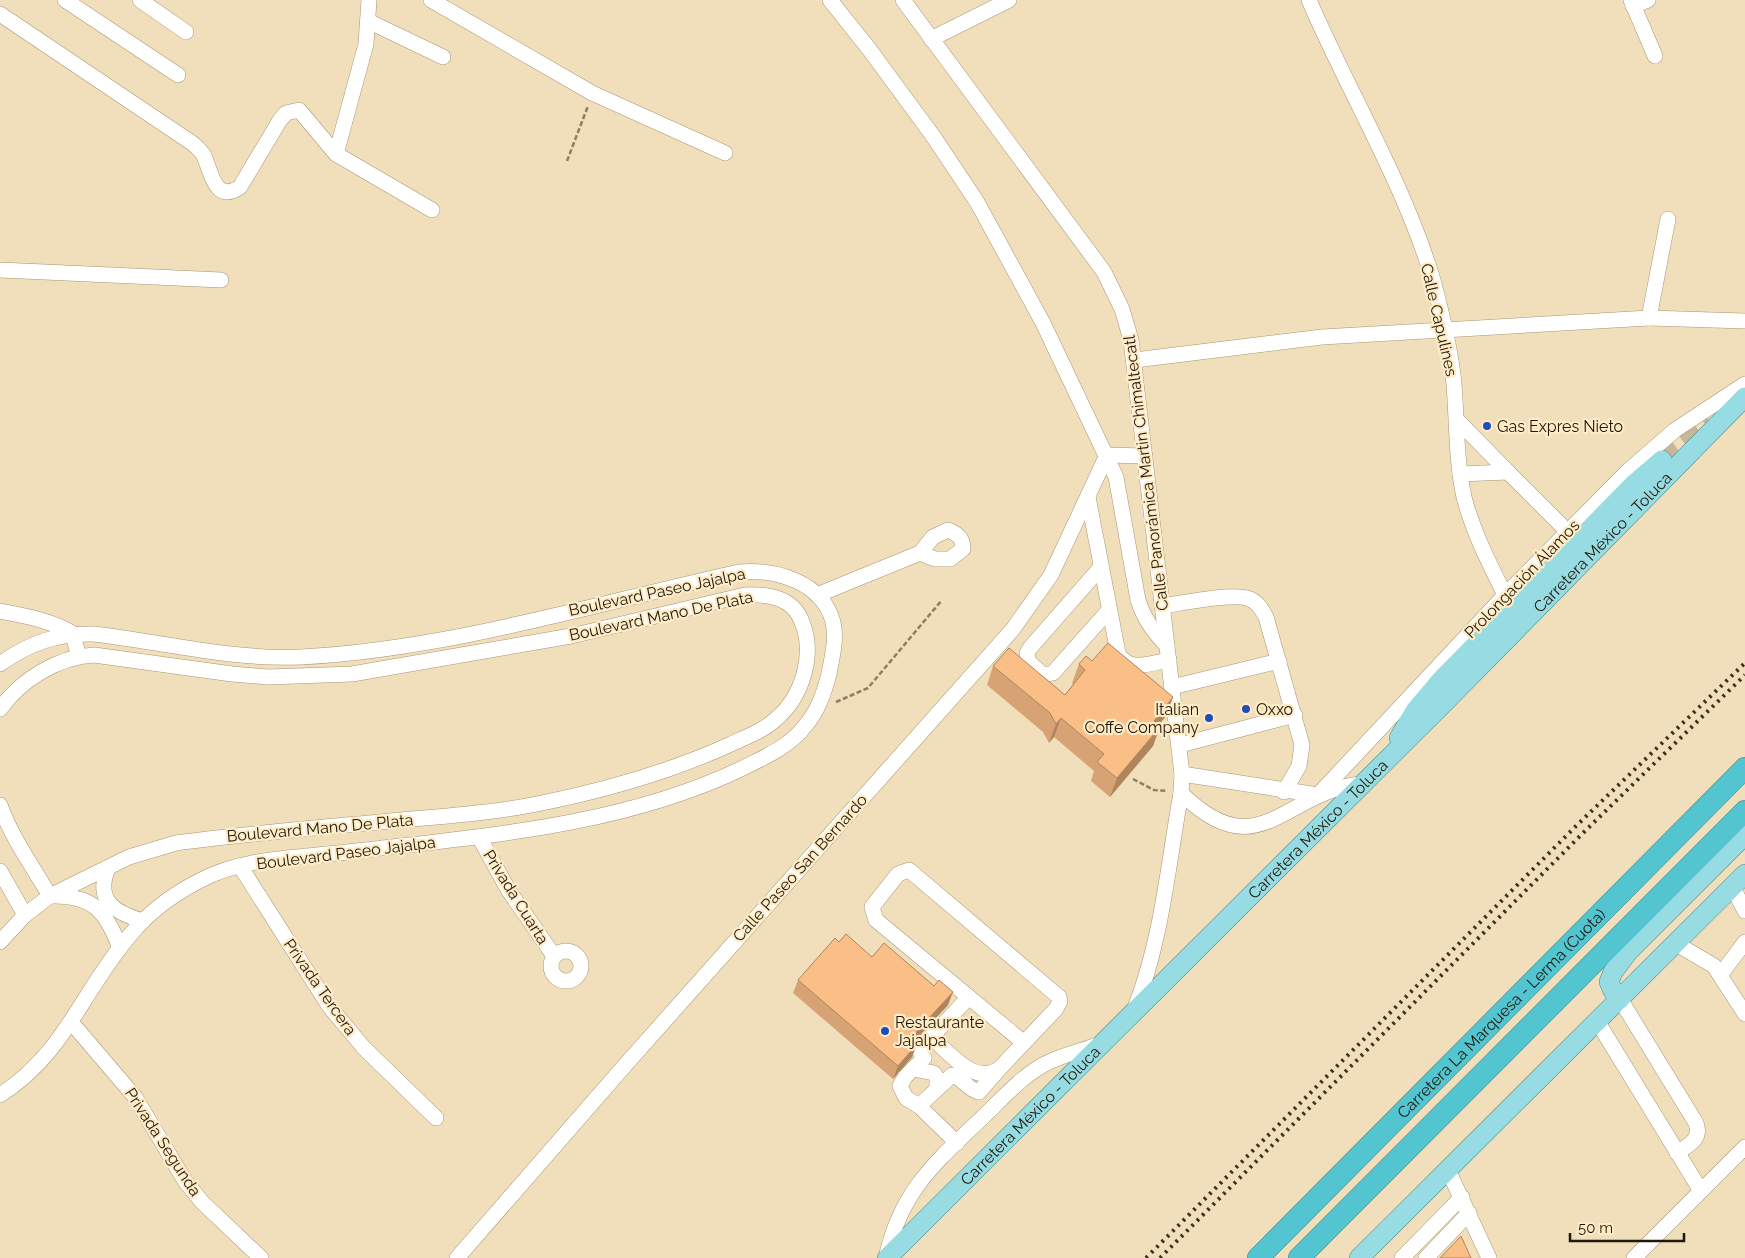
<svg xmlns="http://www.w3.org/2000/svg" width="1745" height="1258" font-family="Raleway,sans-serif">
<rect width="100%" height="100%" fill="#f1deba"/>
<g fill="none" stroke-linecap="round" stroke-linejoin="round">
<polyline stroke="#c7b697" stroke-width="19" stroke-dasharray="19 9" stroke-linecap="butt" points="1662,460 1712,424"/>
<defs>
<g id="minor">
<polyline points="65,0 178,75"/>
<polyline points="140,0 186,32"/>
<polyline points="431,0 592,93 725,153"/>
<path d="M830 0 869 49 933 136 977 202 1043 323 1116 477 1138 600C1144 619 1153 631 1167 646"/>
<path d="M903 0 1104 272 1122 309 1131 340 1182 774 1181 793C1168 865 1162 939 1135 1008"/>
<path d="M1309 0C1349 93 1404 183 1433 280 1442 314 1451 350 1454 384 1457 422 1456 461 1464 497 1473 532 1489 563 1505 595"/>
<polyline points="1631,0 1655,56"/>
<polyline points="1633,6 1648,0"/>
<path d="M0 14 192 143C196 146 200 150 203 154 211 168 213 205 240 187L280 120 286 113 299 110 336 154 432 210"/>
<polyline points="368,21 443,57"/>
<polyline points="931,39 1009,0"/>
<polyline points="336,154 366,44 369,0"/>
<polyline points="0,270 221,280"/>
<polyline points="1649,318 1745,321"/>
<polyline points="1135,360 1322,337 1649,318 1668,219"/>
<polyline points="1457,420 1508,472"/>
<polyline points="1460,474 1508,472 1568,532"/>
<path d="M1088 497 1118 653C1128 673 1151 663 1169 660"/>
<polyline points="1101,567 1030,648 1027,653 1028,661 1043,675 1053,673 1109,610"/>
<path d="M817 595 920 553 933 537 948 530C958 534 963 538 963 549L950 559H935L920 553"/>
<path d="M1162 606C1182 603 1230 593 1247 598 1257 601 1261 608 1266 617L1302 745 1299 766 1284 792"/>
<path d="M0 611C25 616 50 620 72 633L79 656"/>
<path d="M0 664C29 643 58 633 94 634 162 642 232 660 301 657 449 649 594 604 739 572 775 569 822 581 833 622 837 639 832 657 829 674 824 693 818 711 805 726 790 746 765 757 743 768 620 827 481 836 347 852 298 858 243 857 199 881 174 894 149 912 131 934 83 989 65 1054 0 1095"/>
<polyline points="1172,687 1279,661"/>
<path d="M0 709C21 680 57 657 94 655L232 674 268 677 352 674 571 636 745 595C768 594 793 597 802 622 815 654 803 696 776 719 763 731 746 737 731 744 670 772 602 791 537 804 492 813 447 816 402 820 327 827 251 833 176 843L129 857 50 896 25 915 0 942"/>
<polyline points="1180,745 1295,715"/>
<polyline points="1182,774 1318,795 1505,595 1629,470 1675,430 1745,384"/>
<path d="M1181 793C1259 870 1284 791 1361 784"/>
<path d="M0 805C12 838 32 866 50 896"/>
<polyline points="479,837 509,891 554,956"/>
<polyline points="240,866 329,1006 364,1048 436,1118"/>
<path d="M108 868C95 900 113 912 143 921"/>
<polyline points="0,871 25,915"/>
<polyline points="1732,886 1745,911"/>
<path d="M52 896C93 895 106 911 120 948"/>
<polyline points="1675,943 1714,966 1745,1014"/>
<circle cx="566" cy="966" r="15"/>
<polyline points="1721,974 1745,942"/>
<path d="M1620 999 1696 1123C1702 1139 1689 1145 1677 1153"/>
<polyline points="1597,1021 1701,1191"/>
<polyline points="71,1022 135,1097 185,1181 202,1202 261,1258"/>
<path d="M932 1038C950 1053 975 1087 1000 1068L1056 1009 1060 1001 1059 997 909 870 898 874 872 907 876 920 1023 1042"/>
<polyline points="913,1069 934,1073 937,1078 937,1088"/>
<path d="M919 1106 952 1075C963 1078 968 1090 979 1092L999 1069"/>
<polyline points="957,1143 919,1106 906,1098 900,1086 905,1077 924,1058 919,1050 969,997"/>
<polyline points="1448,1170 1489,1258"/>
<polyline points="457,1258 627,1063 1013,629 1051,575 1107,455 1145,456"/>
<path d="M886 1258C901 1190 935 1163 983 1117 1002 1099 1020 1078 1043 1065 1060 1055 1082 1051 1100 1044"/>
<polyline points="1402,1258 1462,1197"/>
<polyline points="1426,1258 1469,1213"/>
<polyline points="1634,1258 1745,1147"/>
</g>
<g id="major">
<polyline points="1399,738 1415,711 1442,679 1634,484 1662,460"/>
<polyline points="1620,999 1613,991 1609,982 1613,972 1628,952 1745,835"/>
<path id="s1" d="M887 1258 1447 700 1745 397"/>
<polyline points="1359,1258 1745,874"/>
</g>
<g id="highway">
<path id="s2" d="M1258 1258 1745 768"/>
<polyline points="1299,1258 1745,811"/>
</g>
</defs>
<use href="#minor" stroke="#a99774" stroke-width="16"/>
<use href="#major" stroke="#41888b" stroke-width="20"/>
<use href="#highway" stroke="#41888b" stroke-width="22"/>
<g stroke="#8d7f66" stroke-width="2.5" stroke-dasharray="5 2.5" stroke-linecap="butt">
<polyline points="567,161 588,106"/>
<polyline points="836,702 868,688 942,600"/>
<polyline points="1133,779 1154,790 1167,791"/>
</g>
<use href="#minor" stroke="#fff" stroke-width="15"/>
<use href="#major" stroke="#98dce3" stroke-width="19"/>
<use href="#highway" stroke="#53c5d0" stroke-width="21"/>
<g stroke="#3b3222" stroke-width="4" stroke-dasharray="2.5 5" stroke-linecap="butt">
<polyline points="1146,1258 1575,827 1745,663"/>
<polyline points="1160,1258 1582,834 1745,675"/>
</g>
</g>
<g fill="#d7a374">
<polygon points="1092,661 1173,697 1166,716 1158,725 1153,746 1110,797 1091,781 1094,771 1054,737 1049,743 1043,732 987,685 993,666 1065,695 1073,684 1072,683 1079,664"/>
<polygon points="872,957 948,1005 915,1040 917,1044 912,1057 893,1079 793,993 798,980"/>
</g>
<g fill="#af855e">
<polygon points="1173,697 1166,716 1147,740 1154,721"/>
<polygon points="1061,718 1054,737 1049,743 1056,724"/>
<polygon points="1160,727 1153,746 1110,797 1117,778"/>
<polygon points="953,992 948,1005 912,1044 917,1031"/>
<polygon points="917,1044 912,1057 893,1079 898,1066"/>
</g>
<g fill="#fabe87" stroke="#af855e">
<polygon points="1108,643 1173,697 1154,721 1160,727 1117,778 1097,762 1104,754 1061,718 1056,724 1050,713 993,666 1009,648 1065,695 1085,670 1079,664 1086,656 1092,661"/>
<polygon points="846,934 872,957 884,943 934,986 939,980 953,992 917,1031 914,1038 917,1044 898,1066 798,980 835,938 839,942"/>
<polygon points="1461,1236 1471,1258 1440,1258"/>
</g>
<g fill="#1e4cb9" stroke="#ffecc7" stroke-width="2">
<circle cx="1487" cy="426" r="5"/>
<circle cx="1246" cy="709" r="5"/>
<circle cx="1209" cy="718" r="5"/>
<circle cx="885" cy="1031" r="5"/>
</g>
<g text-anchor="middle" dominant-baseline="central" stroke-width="4.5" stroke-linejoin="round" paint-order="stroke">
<g font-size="16" fill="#1f180b" stroke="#ffecc7">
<text transform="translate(1439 320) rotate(77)">Calle Capulines</text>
<text transform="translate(1146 473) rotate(-97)">Calle Panorámica Martin Chimaltecatl</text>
<text stroke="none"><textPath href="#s1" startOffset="1012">Carretera México - Toluca</textPath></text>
<text transform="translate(1522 579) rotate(-46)">Prolongación Álamos</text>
<text transform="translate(657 592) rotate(-12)">Boulevard Paseo Jajalpa</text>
<text transform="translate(661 616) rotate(-12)">Boulevard Mano De Plata</text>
<text transform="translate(320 828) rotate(-5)">Boulevard Mano De Plata</text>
<text stroke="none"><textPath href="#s1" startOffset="608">Carretera México - Toluca</textPath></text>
<text transform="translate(346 853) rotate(-7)">Boulevard Paseo Jajalpa</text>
<text transform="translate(800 868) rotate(-48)">Calle Paseo San Bernardo</text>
<text transform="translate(516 897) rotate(58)">Privada Cuarta</text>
<text transform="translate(320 987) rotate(55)">Privada Tercera</text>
<text stroke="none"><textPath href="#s2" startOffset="345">Carretera La Marquesa - Lerma (Cuota)</textPath></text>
<text stroke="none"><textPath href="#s1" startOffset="202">Carretera México - Toluca</textPath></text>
<text transform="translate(163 1142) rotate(57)">Privada Segunda</text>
</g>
<g font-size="16" fill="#1f180b" stroke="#ffecc7" text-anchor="start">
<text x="1497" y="426">Gas Expres Nieto</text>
<text x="1199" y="709" text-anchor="end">Italian<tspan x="1199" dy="18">Coffe Company</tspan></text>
<text x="1256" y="709">Oxxo</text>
<text x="895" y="1022">Restaurante<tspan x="895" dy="18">Jajalpa</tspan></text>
</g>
</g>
<path d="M1570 1233v8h114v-8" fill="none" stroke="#1f180b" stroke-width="2.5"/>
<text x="1578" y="1233" font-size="15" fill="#1f180b" stroke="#ffecc7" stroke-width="4" paint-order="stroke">50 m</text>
</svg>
